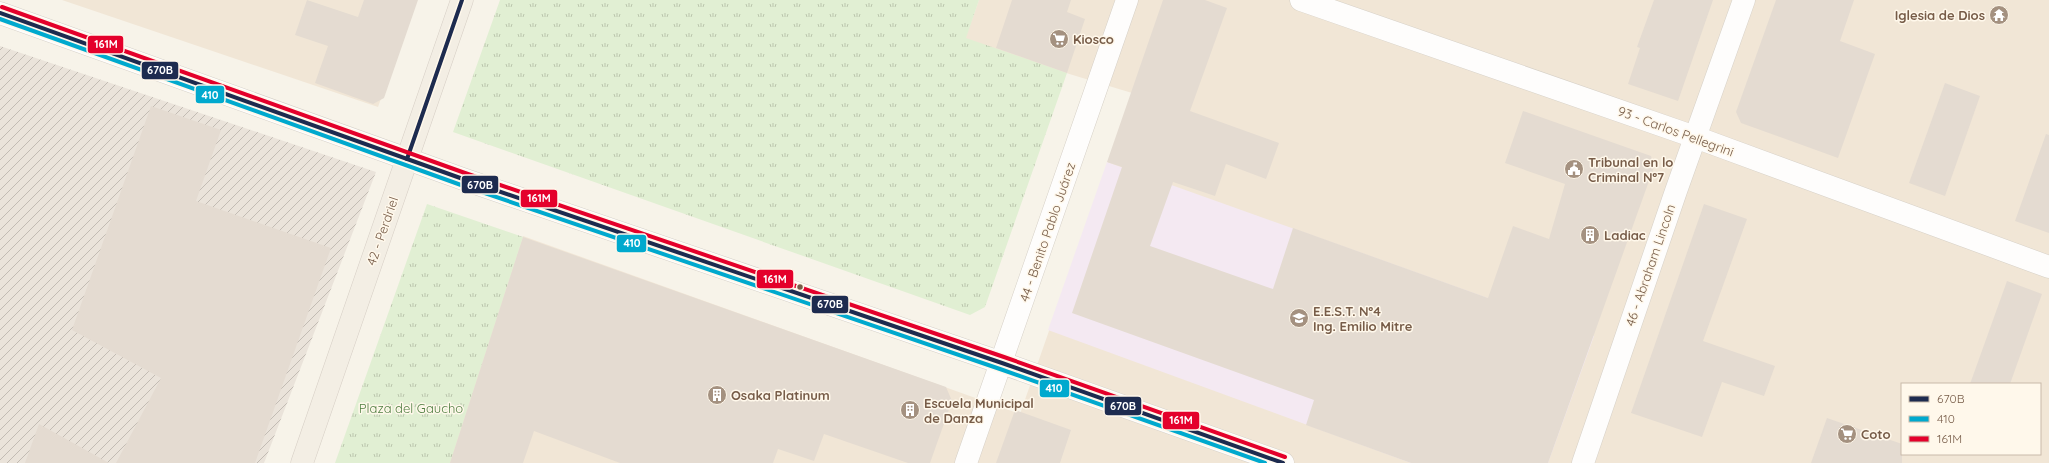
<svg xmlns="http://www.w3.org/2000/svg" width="2049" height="463" font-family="Quicksand,sans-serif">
<defs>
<pattern id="industrial-furrows" width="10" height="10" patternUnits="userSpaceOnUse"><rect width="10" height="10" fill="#eae3da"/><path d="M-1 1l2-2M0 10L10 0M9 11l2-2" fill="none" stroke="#c2bbb3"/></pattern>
<pattern id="park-tufts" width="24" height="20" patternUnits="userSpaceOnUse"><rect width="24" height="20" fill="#e1efd3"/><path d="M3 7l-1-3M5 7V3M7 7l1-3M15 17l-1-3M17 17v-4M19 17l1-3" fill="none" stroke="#bbc5ad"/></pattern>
</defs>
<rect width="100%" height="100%" fill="#f7f3e9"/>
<g fill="#f1e6d6" fill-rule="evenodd">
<polygon points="62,0 416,0 378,107"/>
<path d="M979 0H2049V463H447L523 236 1020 414 1132 93 964 42ZM1902 384H2040V454H1902Z"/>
</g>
<polygon fill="url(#industrial-furrows)" points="0,46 376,172 264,463 0,463"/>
<polygon fill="#f4e9f2" points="1107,162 1594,336 1548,463 1411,463 1048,330"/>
<g fill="url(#park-tufts)">
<polygon points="500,0 979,0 966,38 1067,73 985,307 970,315 453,132"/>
<polygon points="427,204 523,237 450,463 335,463"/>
</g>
<g fill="#e4dbd1">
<polygon points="307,0 358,17 364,0 418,0 384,98 373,104 315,83 328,46 295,35"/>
<polygon points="1012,0 1071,0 1067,12 1085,19 1067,73 996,48"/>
<polygon points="1163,0 1205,0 1227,8 1190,111 1279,143 1266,179 1226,164 1215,196 1173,182 1150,246 1273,289 1293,228 1488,298 1513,226 1549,239 1565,184 1505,163 1523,111 1651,156 1654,167 1548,463 1411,463 1306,425 1314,400 1072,313 1122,167 1107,162"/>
<polygon points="1654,0 1713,0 1678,101 1628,84 1640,48 1637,47"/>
<polygon points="1776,0 1854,0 1840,41 1875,54 1838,158 1741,123 1736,112"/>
<polygon points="1945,83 1980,96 1945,196 1909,183"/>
<polygon points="151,106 221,130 196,201 331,248 255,463 116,463 161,378 72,330"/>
<polygon points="2046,134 2049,135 2049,233 2015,221"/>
<polygon points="1704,204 1747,219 1703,341 1775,366 1764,396 1722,382 1702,437 1631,413"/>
<polygon points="523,237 946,387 952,401 930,463 908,463 824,434 814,461 778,449 773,463 620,463 534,431 523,463 450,463"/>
<polygon points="2007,281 2042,294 2010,384 1970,384"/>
<polygon points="1015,410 1071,430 1060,463 996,463"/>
<polygon points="1827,418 1902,444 1902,463 1811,463"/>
<polygon points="39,424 109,463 25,463"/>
</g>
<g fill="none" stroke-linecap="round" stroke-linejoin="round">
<defs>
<g id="minor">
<polyline points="1301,0 1695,137 2049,267"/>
<polyline points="0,13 463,179 1002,363 1283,463"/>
<polyline points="966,463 1127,0"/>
<polyline points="1583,463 1676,191 1744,0"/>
</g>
<polyline id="major" points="302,463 462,0"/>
</defs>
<use href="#minor" stroke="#d6d0c7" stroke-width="23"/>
<use href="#major" stroke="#d6cec5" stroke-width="23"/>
<use href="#minor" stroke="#fefdfc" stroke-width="22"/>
<use href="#major" stroke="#f3eee4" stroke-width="22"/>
<defs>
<g id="bus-1">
<polyline points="0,13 463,179 1002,363 1283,463"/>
<polyline points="407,159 462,0"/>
</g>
<polyline id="bus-2" points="0,19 461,185 1000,369 1265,463"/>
<polyline id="bus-3" points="2,7 465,173 1004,357 1285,457"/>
</defs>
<use href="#bus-1" stroke="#fff8eb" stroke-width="7"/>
<use href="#bus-2" stroke="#fff8eb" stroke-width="7"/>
<use href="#bus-3" stroke="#fff8eb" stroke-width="7"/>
<use href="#bus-1" stroke="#1d2b4f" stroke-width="4"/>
<use href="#bus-2" stroke="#00a9ce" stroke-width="4"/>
<use href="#bus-3" stroke="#e4002b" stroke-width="4"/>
</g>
<defs>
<symbol id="temple-disc" viewBox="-11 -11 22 22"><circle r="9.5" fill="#a49180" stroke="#fff8eb"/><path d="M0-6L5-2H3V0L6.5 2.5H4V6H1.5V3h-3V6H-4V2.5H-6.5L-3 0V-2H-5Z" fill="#fff"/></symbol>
<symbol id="supermarket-disc" viewBox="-11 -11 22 22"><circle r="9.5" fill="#a49180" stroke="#fff8eb"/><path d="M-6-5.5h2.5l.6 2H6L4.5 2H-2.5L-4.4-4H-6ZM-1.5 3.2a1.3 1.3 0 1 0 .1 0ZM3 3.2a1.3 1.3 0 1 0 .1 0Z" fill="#fff"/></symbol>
<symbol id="civic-disc" viewBox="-11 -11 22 22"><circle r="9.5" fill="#a49180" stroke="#fff8eb"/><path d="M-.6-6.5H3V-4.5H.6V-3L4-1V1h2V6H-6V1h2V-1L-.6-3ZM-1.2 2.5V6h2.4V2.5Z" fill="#fff"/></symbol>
<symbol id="building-disc" viewBox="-11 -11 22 22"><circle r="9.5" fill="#a49180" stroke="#fff8eb"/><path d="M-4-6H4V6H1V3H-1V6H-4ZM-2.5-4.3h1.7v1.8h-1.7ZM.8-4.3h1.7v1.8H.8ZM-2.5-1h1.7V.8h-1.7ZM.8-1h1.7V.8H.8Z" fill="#fff"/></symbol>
<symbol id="school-disc" viewBox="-11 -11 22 22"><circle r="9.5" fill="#a49180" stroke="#fff8eb"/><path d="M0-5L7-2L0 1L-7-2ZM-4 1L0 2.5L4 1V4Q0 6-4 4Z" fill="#fff"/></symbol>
</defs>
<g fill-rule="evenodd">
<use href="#temple-disc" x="1988" y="4" width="22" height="22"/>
<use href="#supermarket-disc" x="1048" y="28" width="22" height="22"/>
<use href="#civic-disc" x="1563" y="158" width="22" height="22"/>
<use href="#building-disc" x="1579" y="224" width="22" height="22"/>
<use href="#school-disc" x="1288" y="307" width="22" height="22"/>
<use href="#building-disc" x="706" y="384" width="22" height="22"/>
<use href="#building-disc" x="899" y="399" width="22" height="22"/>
<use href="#supermarket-disc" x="1836" y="423" width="22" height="22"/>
</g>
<circle fill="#775c48" stroke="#fff8eb" stroke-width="1.5" cx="800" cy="287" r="3.5"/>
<g text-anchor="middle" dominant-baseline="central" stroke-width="3" stroke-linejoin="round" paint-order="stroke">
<g font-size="13" font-weight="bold" fill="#775c48" stroke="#fff8eb" text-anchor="start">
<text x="1985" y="15" text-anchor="end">Iglesia de Dios</text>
<text x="1073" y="39">Kiosco</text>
<text x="1588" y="162">Tribunal en lo<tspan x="1588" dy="15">Criminal Nº7</tspan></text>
<text x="1604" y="235">Ladiac</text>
<text x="1313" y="311">E.E.S.T. Nº4<tspan x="1313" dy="15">Ing. Emilio Mitre</tspan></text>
<text x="731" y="395">Osaka Platinum</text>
<text x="924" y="403">Escuela Municipal<tspan x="924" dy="15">de Danza</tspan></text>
<text x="1861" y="434">Coto</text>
</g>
<g font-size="13" fill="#775c48" stroke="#fff8eb">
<text transform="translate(1676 131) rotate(20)">93 - Carlos Pellegrini</text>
<text transform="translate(382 231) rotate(-71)">42 - Perdriel</text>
<text transform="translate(1047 232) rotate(-71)">44 - Benito Pablo Juárez</text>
<text transform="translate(1650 265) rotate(-71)">46 - Abraham Lincoln</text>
</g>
<g font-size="13" fill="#4d7d3f" stroke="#fff8eb">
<text x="411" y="408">Plaza del Gaucho</text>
</g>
</g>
<g stroke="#fff8eb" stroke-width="1.5">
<rect x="87" y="35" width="37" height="19" rx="4" fill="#e4002b"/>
<rect x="141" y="61" width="38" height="19" rx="4" fill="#1d2b4f"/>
<rect x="195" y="85" width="30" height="19" rx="4" fill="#00a9ce"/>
<rect x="461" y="175" width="38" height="19" rx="4" fill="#1d2b4f"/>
<rect x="520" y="189" width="38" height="19" rx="4" fill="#e4002b"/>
<rect x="616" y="234" width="31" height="19" rx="4" fill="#00a9ce"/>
<rect x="756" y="269" width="38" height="20" rx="4" fill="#e4002b"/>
<rect x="811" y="295" width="38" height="19" rx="4" fill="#1d2b4f"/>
<rect x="1039" y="379" width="31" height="19" rx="4" fill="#00a9ce"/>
<rect x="1104" y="396" width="38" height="20" rx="4" fill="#1d2b4f"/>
<rect x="1162" y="411" width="38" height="19" rx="4" fill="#e4002b"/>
</g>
<g font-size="11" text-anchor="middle" font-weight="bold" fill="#fff">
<text x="106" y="48">161M</text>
<text x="160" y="74">670B</text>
<text x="210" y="99">410</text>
<text x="480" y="189">670B</text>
<text x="539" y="202">161M</text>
<text x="632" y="247">410</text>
<text x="775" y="283">161M</text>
<text x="830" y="308">670B</text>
<text x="1054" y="392">410</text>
<text x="1123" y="410">670B</text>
<text x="1181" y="424">161M</text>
</g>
<rect x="1901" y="383" width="140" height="72" fill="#fff8eb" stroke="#c9baaa"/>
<rect x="1909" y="396" width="20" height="6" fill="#1d2b4f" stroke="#c9baaa"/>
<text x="1937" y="403" font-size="12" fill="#775c48">670B</text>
<rect x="1909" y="416" width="20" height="6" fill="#00a9ce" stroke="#c9baaa"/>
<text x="1937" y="423" font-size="12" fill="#775c48">410</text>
<rect x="1909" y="436" width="20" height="6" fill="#e4002b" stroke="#c9baaa"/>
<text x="1937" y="443" font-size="12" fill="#775c48">161M</text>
</svg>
